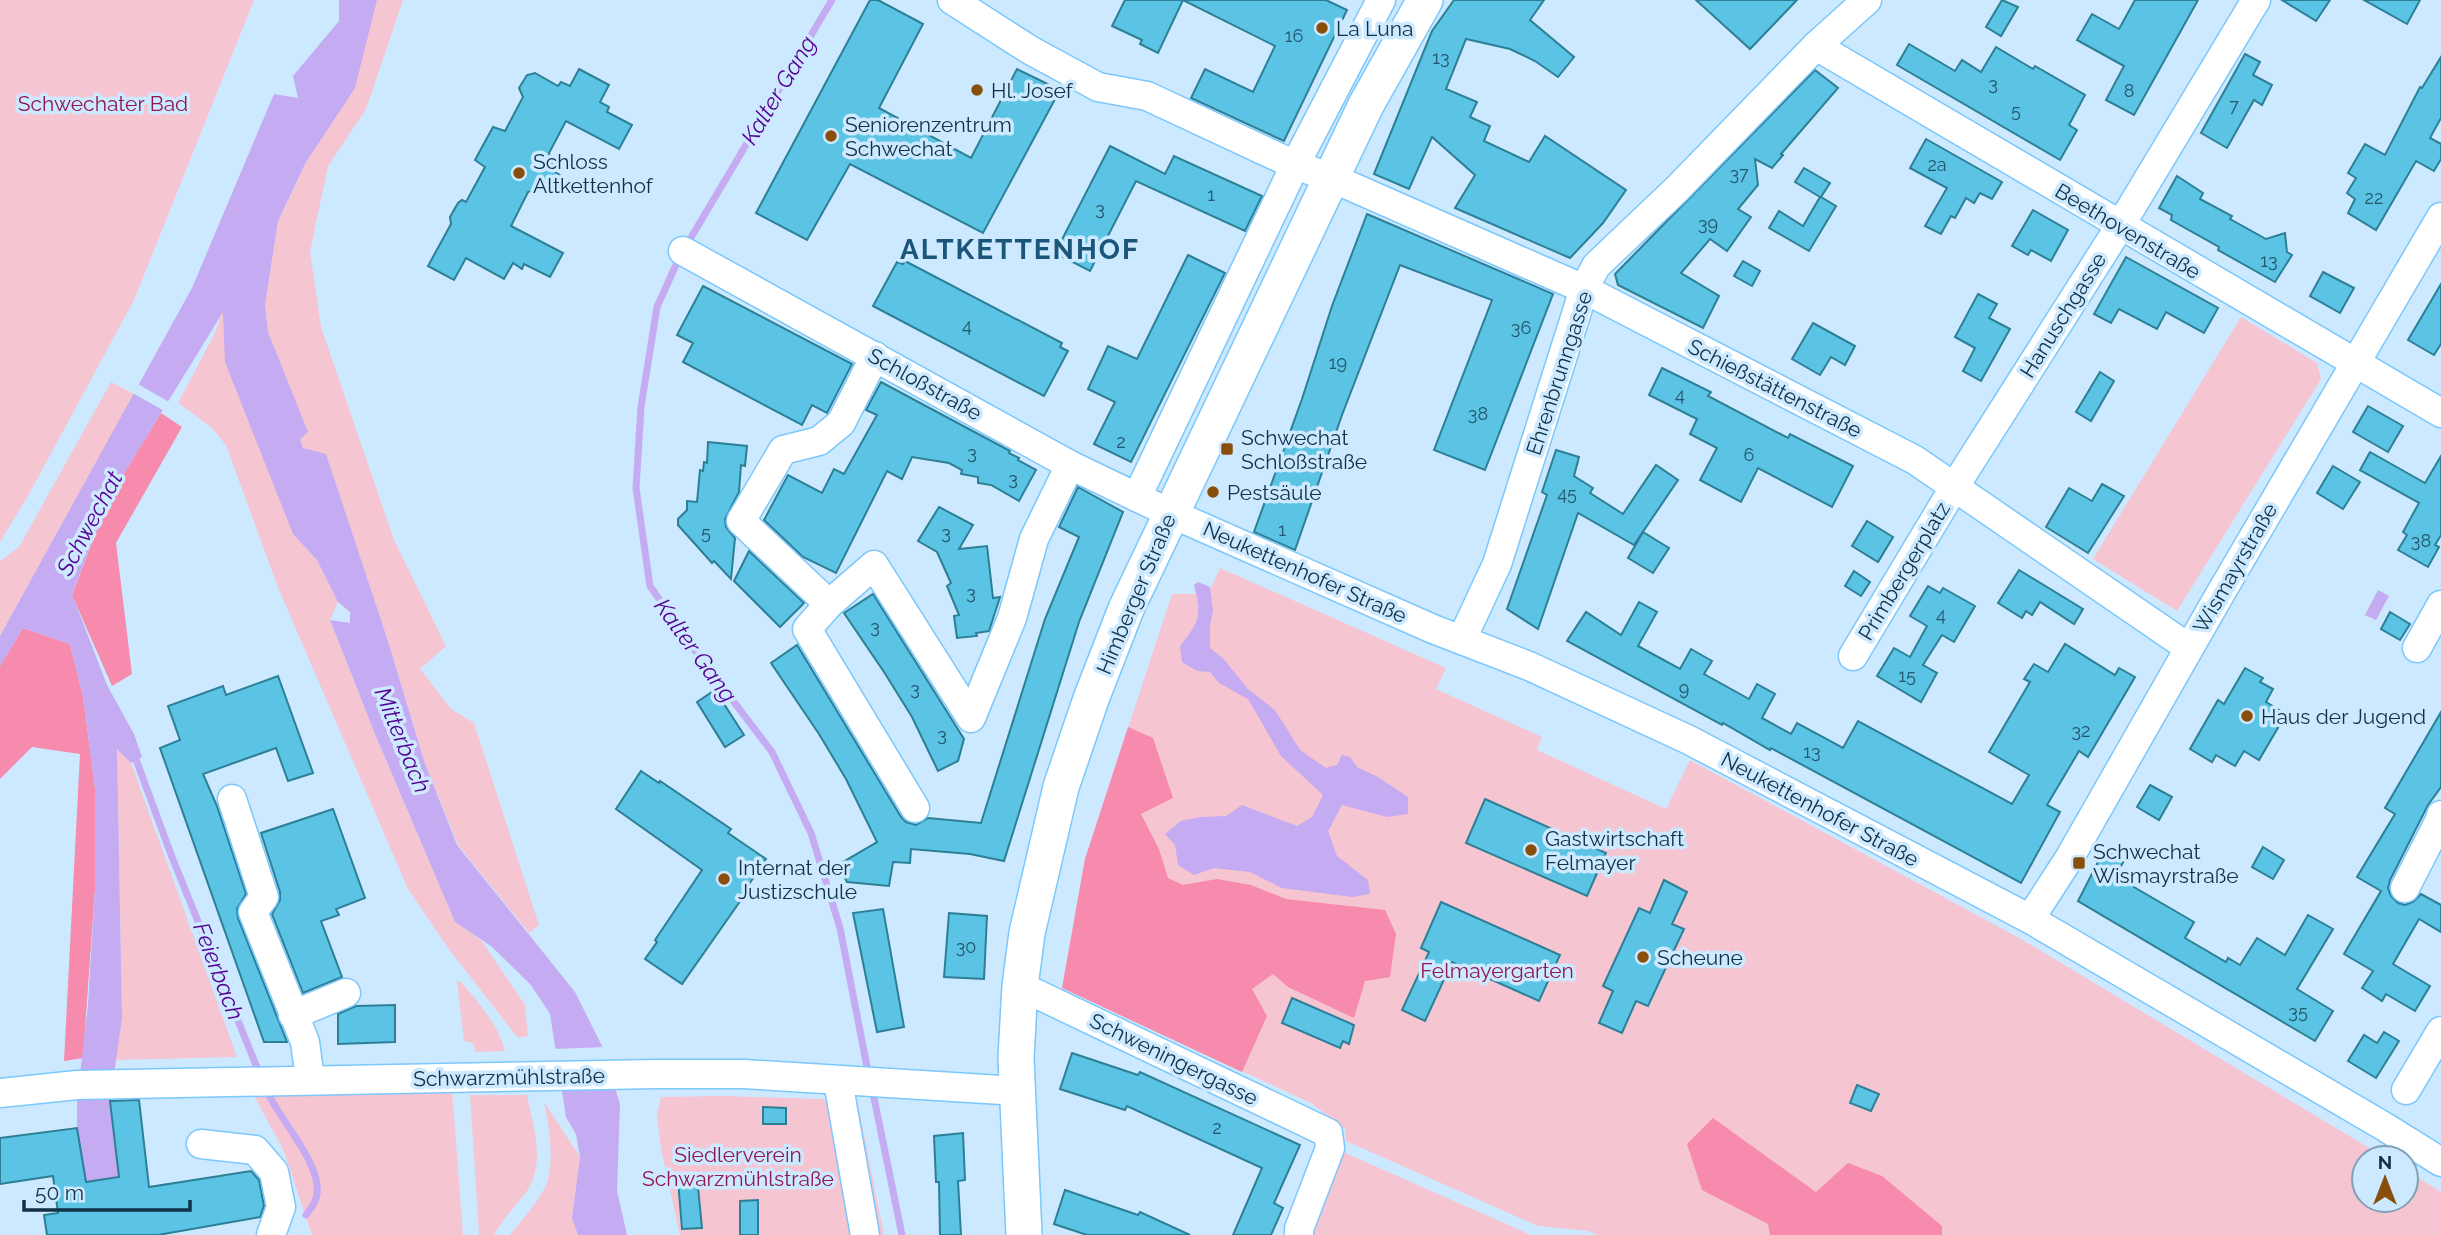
<svg xmlns="http://www.w3.org/2000/svg" width="2441" height="1235" font-family="Raleway,sans-serif">
<rect width="100%" height="100%" fill="#cce9ff"/>
<g fill="#f6c5d2">
<polygon points="0,0 254,0 134,300 29,494 0,542"/>
<polygon points="377,0 403,0 366,109 328,166 310,252 321,327 394,540 446,646 420,669 451,709 474,723 539,925 529,933 458,845 424,761 388,641 326,454 303,448 300,439 307,432 268,332 265,305 278,221 366,38"/>
<polygon points="223,310 293,534 317,560 338,602 330,620 375,734 455,922 481,940 525,1005 528,1036 518,1038 448,948 408,889 277,585 226,445 211,427 178,403 215,333"/>
<polygon points="2241,317 2317,363 2321,379 2177,611 2093,559"/>
<polygon points="111,382 134,394 0,636 0,561 19,547"/>
<polygon points="1220,568 1446,668 1436,689 1542,737 1537,750 1666,809 1690,760 2021,939 2386,1158 2364,1158 2364,1200 2406,1200 2406,1170 2441,1192 2441,1235 1598,1235 1588,1231 1538,1226 1346,1141 1345,1129 1311,1103 1062,988 1085,859 1172,594 1208,594"/>
<polygon points="117,747 131,763 237,1057 115,1060 122,1019"/>
<path d="M457 981 461 982C478 1002 498 1024 505 1051L476 1052 473 1043 464 1041Z"/>
<polygon points="452,1090 463,1235 312,1235 283,1149 254,1096"/>
<path d="M470 1095H527C533 1125 546 1163 527 1191 516 1206 503 1218 494 1235H479Z"/>
<polygon points="722,1096 857,1100 884,1235 680,1235 661,1149 657,1114 661,1097"/>
<path d="M544 1102 580 1157 572 1217 578 1235H510C521 1221 543 1197 548 1180 554 1155 549 1126 544 1102Z"/>
<polygon points="1334,1148 1531,1235 1301,1235"/>
</g>
<g fill="#f78bad">
<polygon points="161,413 182,427 116,543 132,674 112,686 72,595 110,496"/>
<polygon points="23,628 70,644 83,696 95,788 95,889 83,1058 64,1061 80,754 32,747 0,779 0,666"/>
<polygon points="1128,727 1153,738 1173,798 1141,814 1159,849 1168,878 1183,885 1217,879 1251,885 1286,899 1385,910 1396,934 1390,977 1365,981 1354,1018 1288,987 1273,974 1252,989 1267,1016 1242,1072 1062,988 1085,859"/>
<polygon points="1713,1118 1816,1192 1848,1163 1882,1176 1942,1226 1942,1235 1770,1235 1768,1224 1702,1190 1687,1144"/>
</g>
<g fill="#c5abf1">
<polygon points="339,0 377,0 355,88 306,162 278,221 265,305 268,332 308,432 300,439 303,448 326,454 388,641 424,761 457,845 575,992 602,1046 620,1104 617,1191 627,1235 578,1235 572,1218 580,1157 576,1134 566,1117 550,1014 531,985 491,946 455,922 375,734 330,620 350,623 350,612 338,602 317,560 293,534 225,362 223,312 110,496 72,594 107,685 134,734 142,757 131,763 117,749 122,1019 110,1101 119,1177 86,1182 77,1128 77,1101 88,1005 95,889 95,788 83,696 70,644 23,628 0,666 0,636 192,288 274,94 298,98 293,76 339,21"/>
<path d="M1198 582 1210 587 1213 611 1210 625V648L1223 658 1248 689 1275 710 1300 750 1326 768 1337 765 1342 755 1350 757 1357 767 1378 777 1408 797V814L1387 817 1342 805 1328 831 1337 856 1368 880 1370 894 1352 897 1282 888 1250 872 1214 868 1194 875 1178 865 1175 845 1165 834 1181 821 1200 817 1226 816 1242 805 1297 826 1312 817 1323 795 1281 756 1248 699 1219 683 1210 672 1197 671 1182 662 1180 646C1200 621 1202 616 1194 585Z"/>
<polygon points="2378,590 2389,596 2376,620 2365,615"/>
</g>
<g fill="#cce9ff">
<polygon points="136,383 171,403 166,412 131,392"/>
<polygon points="606,1047 619,1090 559,1091 552,1049"/>
</g>
<g fill="none" stroke-linecap="round" stroke-linejoin="round">
<g stroke="#c5abf1" stroke-width="7">
<polyline points="686,246 832,0"/>
<polyline points="680,256 657,307 641,407 636,488 650,586 693,648 772,752 811,833 840,928 869,1077"/>
<polyline points="134,754 172,857 260,1075"/>
<polyline points="872,1088 902,1235"/>
<path d="M266 1089C277 1118 329 1170 315 1201 313 1206 309 1211 306 1215"/>
</g>
</g>
<g fill="#5bc3e3" stroke="#2d7f96" stroke-width="2">
<polygon points="870,0 878,0 923,24 879,108 971,158 1017,69 1060,90 983,233 850,164 807,240 756,213"/>
<polygon points="1125,0 1326,0 1347,10 1284,141 1191,98 1205,69 1253,92 1275,46 1183,0 1158,53 1140,44 1142,40 1112,26"/>
<polygon points="1454,0 1544,0 1530,20 1574,57 1558,77 1535,61 1510,49 1466,39 1446,89 1477,102 1470,117 1490,126 1484,141 1529,162 1545,136 1626,190 1603,223 1570,258 1455,208 1475,175 1432,137 1409,189 1374,174 1432,31"/>
<polygon points="1696,0 1797,0 1750,49"/>
<polygon points="2002,0 2018,7 2001,36 1986,27"/>
<polygon points="2135,0 2198,0 2134,115 2106,100 2124,66 2077,40 2092,14 2119,29"/>
<polygon points="2282,0 2330,0 2316,21"/>
<polygon points="2364,0 2420,0 2407,24"/>
<polygon points="1909,44 1955,71 1962,60 1981,72 1996,47 2033,69 2035,66 2085,95 2069,125 2077,130 2060,160 1897,65"/>
<polygon points="2245,54 2260,62 2253,75 2272,85 2262,105 2254,100 2227,148 2201,133"/>
<polygon points="2441,57 2441,118 2430,138 2441,144 2441,159 2434,171 2416,161 2376,230 2348,213 2355,199 2347,193 2356,178 2348,173 2365,144 2385,155 2420,87 2422,88"/>
<polygon points="579,69 609,85 600,102 609,107 607,112 632,125 619,149 566,121 549,153 554,171 560,175 552,190 546,187 528,192 511,226 563,253 550,277 524,264 522,269 513,263 504,279 466,258 454,280 428,266 451,224 450,217 458,203 462,200 466,202 485,167 475,160 493,127 505,131 523,97 519,88 527,75 535,73 558,86 561,82 570,86"/>
<polygon points="1815,70 1838,88 1781,154 1783,155 1772,168 1755,159 1758,185 1738,209 1751,217 1727,251 1710,239 1681,273 1719,296 1703,328 1618,285 1615,274"/>
<polygon points="1926,139 2002,182 1992,199 1980,193 1974,203 1966,198 1955,218 1951,216 1941,234 1925,226 1947,188 1910,168"/>
<polygon points="1110,146 1165,174 1174,156 1262,196 1245,231 1136,181 1090,271 1055,253"/>
<polygon points="1804,168 1830,183 1821,197 1836,206 1809,251 1769,228 1779,211 1803,226 1820,197 1795,182"/>
<polygon points="2177,176 2203,193 2200,199 2232,216 2230,219 2266,239 2285,233 2287,252 2292,255 2275,282 2218,250 2219,247 2171,220 2172,215 2159,208"/>
<polygon points="2033,210 2068,230 2051,261 2031,250 2028,255 2012,246"/>
<polygon points="1367,214 1553,294 1485,470 1434,450 1492,300 1400,265 1342,415 1295,550 1254,532 1302,399 1332,306"/>
<polygon points="1188,255 1225,273 1131,462 1094,444 1115,402 1088,389 1108,346 1137,359"/>
<polygon points="2126,257 2218,308 2204,333 2166,312 2157,329 2119,309 2111,323 2094,314"/>
<polygon points="905,261 1062,343 1060,347 1068,351 1044,396 873,306 897,262 903,264"/>
<polygon points="1743,261 1760,271 1752,286 1734,276"/>
<polygon points="2323,272 2354,288 2340,313 2310,296"/>
<polygon points="2441,284 2441,344 2434,355 2408,340"/>
<polygon points="703,286 852,364 827,413 812,405 802,425 683,362 693,343 677,335"/>
<polygon points="1978,294 1997,304 1989,318 2010,329 1981,381 1963,371 1975,348 1955,337"/>
<polygon points="1813,323 1855,346 1845,365 1831,357 1820,375 1792,359"/>
<polygon points="1662,368 1711,392 1708,396 1788,438 1790,434 1853,466 1832,507 1758,468 1741,502 1700,480 1717,448 1690,434 1697,419 1649,395"/>
<polygon points="2100,372 2114,381 2091,421 2076,412"/>
<polygon points="881,382 1010,451 1009,453 1019,458 1018,460 1036,470 1019,501 991,485 978,483 978,477 961,474 962,470 949,463 912,457 902,479 887,471 836,573 803,557 764,520 788,475 822,493 834,469 844,474 877,415 866,410"/>
<polygon points="2368,406 2403,426 2388,452 2353,432"/>
<polygon points="708,442 747,446 745,466 741,465 739,492 725,519 726,527 735,538 731,579 714,561 712,563 678,525 678,519 687,510 687,501 697,502 700,470 703,471 704,462 707,463"/>
<polygon points="1556,450 1579,457 1574,476 1593,488 1590,493 1623,514 1656,465 1678,480 1634,545 1578,513 1538,629 1507,609 1547,495 1542,492"/>
<polygon points="2370,452 2425,483 2441,456 2441,535 2435,545 2439,547 2428,567 2398,550 2407,535 2403,532 2419,503 2360,470"/>
<polygon points="2333,466 2360,482 2343,509 2317,493"/>
<polygon points="2102,484 2124,496 2088,553 2046,527 2069,488 2092,501"/>
<polygon points="1078,487 1123,512 1079,622 1004,861 970,854 911,849 910,863 893,862 889,886 847,882 838,865 877,842 846,779 819,734 771,663 797,645 901,817 906,822 916,825 928,818 981,823 1045,619 1079,537 1059,527"/>
<polygon points="939,507 973,525 959,549 987,546 993,598 1000,597 989,631 976,633 977,636 957,638 954,616 959,615 947,586 951,583 937,552 918,541"/>
<polygon points="1867,521 1893,537 1878,562 1852,546"/>
<polygon points="1643,532 1669,548 1653,573 1628,558"/>
<polygon points="749,551 804,603 780,627 734,581"/>
<polygon points="2019,570 2083,609 2074,624 2040,602 2032,615 2026,611 2022,618 1998,603"/>
<polygon points="1854,571 1870,582 1861,596 1845,586"/>
<polygon points="1928,586 1940,593 1943,588 1975,606 1954,642 1942,635 1923,665 1937,673 1921,702 1877,676 1894,648 1910,657 1927,626 1910,616"/>
<polygon points="873,594 964,739 958,761 938,771 912,717 884,672 844,613"/>
<polygon points="1639,602 1657,612 1638,646 1680,669 1691,649 1712,661 1704,674 1749,699 1757,684 1775,694 1762,718 1791,734 1797,723 1843,748 1858,721 2012,804 2029,775 1989,752 2030,682 2024,679 2034,664 2048,672 2065,644 2115,675 2119,668 2135,677 2088,757 2079,751 2047,805 2060,812 2021,883 1771,748 1770,750 1723,723 1722,725 1567,641 1586,612 1621,635"/>
<polygon points="2390,612 2410,624 2400,640 2381,629"/>
<polygon points="2245,668 2263,678 2260,682 2273,689 2266,702 2286,714 2259,760 2244,751 2235,766 2216,755 2212,762 2190,749 2218,700 2224,704"/>
<polygon points="278,676 313,773 288,781 276,748 203,774 217,806 246,894 237,909 238,918 287,1042 264,1042 160,748 180,740 168,706 223,686 226,695"/>
<polygon points="715,690 744,735 725,747 697,702"/>
<polygon points="2441,712 2441,787 2428,805 2390,880 2388,888 2391,896 2398,903 2405,905 2413,902 2421,894 2441,905 2441,932 2419,919 2393,964 2430,986 2415,1011 2386,994 2382,1001 2362,988 2373,971 2344,954 2381,891 2357,877 2395,814 2385,808"/>
<polygon points="641,771 659,783 660,781 731,829 728,833 766,859 739,899 741,900 682,984 645,959 657,942 655,940 702,870 616,809"/>
<polygon points="2150,785 2172,797 2159,820 2137,807"/>
<polygon points="1485,799 1606,853 1587,896 1466,843"/>
<polygon points="333,809 365,898 336,909 339,915 321,921 342,977 303,993 272,914 280,900 280,892 261,833"/>
<polygon points="2263,847 2284,860 2273,879 2252,867"/>
<polygon points="2104,850 2124,861 2115,876 2194,922 2185,938 2226,962 2228,958 2240,965 2257,938 2285,955 2308,915 2333,929 2297,989 2333,1011 2315,1041 2078,901"/>
<polygon points="1664,880 1687,892 1672,924 1684,929 1648,1006 1636,1001 1622,1033 1599,1023 1613,991 1603,986 1639,908 1650,913"/>
<polygon points="1441,902 1560,955 1539,1001 1452,962 1425,1021 1402,1010 1429,952 1421,948"/>
<polygon points="883,909 904,1027 877,1032 853,913"/>
<polygon points="949,913 987,916 984,979 944,977"/>
<polygon points="1292,998 1354,1025 1349,1044 1343,1041 1340,1048 1282,1023"/>
<polygon points="395,1005 395,1042 338,1044 338,1014 356,1006"/>
<polygon points="2384,1032 2399,1041 2376,1078 2348,1061 2364,1035 2377,1043"/>
<polygon points="1072,1053 1138,1075 1140,1072 1300,1145 1274,1203 1283,1208 1271,1235 1233,1235 1262,1168 1127,1106 1125,1110 1060,1089"/>
<polygon points="1857,1085 1879,1094 1871,1111 1850,1103"/>
<polygon points="139,1100 149,1187 251,1171 259,1180 264,1206 260,1217 158,1235 47,1235 44,1215 58,1213 53,1176 0,1184 0,1138 77,1128 86,1182 119,1177 110,1101"/>
<polygon points="763,1107 786,1108 786,1124 763,1124"/>
<polygon points="963,1133 965,1180 958,1181 961,1235 940,1235 939,1182 936,1182 934,1136"/>
<polygon points="697,1177 702,1228 682,1229 678,1180"/>
<polygon points="1065,1190 1138,1215 1140,1212 1190,1235 1087,1235 1054,1224"/>
<polygon points="758,1200 758,1235 740,1235 740,1201"/>
</g>
<g fill="none" stroke-linecap="round" stroke-linejoin="round">
<defs>
<g id="minor">
<polyline points="952,0 1030,50 1098,87 1147,96 1295,165 1332,178 1584,289 1915,460 2189,648"/>
<polyline points="1816,46 2441,413"/>
<polyline points="683,251 1070,465 1170,513 1433,629 1529,666 1689,740 2030,919 2385,1127 2441,1162"/>
<polyline points="1137,497 1295,165 1381,0"/>
<polyline points="829,604 741,521 783,450 819,441 841,423 875,356"/>
<polyline points="1462,639 1497,564 1584,289 1596,266 1677,189 1816,46 1867,0"/>
<polyline points="2417,648 2441,605"/>
<polyline points="1853,656 1955,486 2120,226 2256,0"/>
<polyline points="232,799 264,897 253,912 305,1042 310,1079"/>
<polyline points="915,808 807,629 829,604 874,565 971,718 1012,618 1034,539 1070,465"/>
<polyline points="2405,888 2440,820 2441,815"/>
<polyline points="2030,919 2070,857 2219,596 2441,217"/>
<polyline points="1020,986 1328,1133 1330,1148 1299,1229 1299,1235"/>
<polyline points="293,1015 346,993"/>
<polyline points="838,1081 865,1235"/>
<polyline points="2406,1090 2441,1031"/>
<polyline points="0,1093 77,1085 657,1074 744,1074 1018,1091"/>
<polyline points="201,1144 255,1150 274,1172 281,1207 271,1235"/>
</g>
<polyline id="major" points="1024,1235 1016,1058 1020,986 1027,933 1061,787 1091,699 1126,609 1366,105 1425,0"/>
</defs>
<use href="#minor" stroke="#7cc7fc" stroke-width="31"/>
<use href="#major" stroke="#7cc7fc" stroke-width="38"/>
<use href="#minor" stroke="#fff" stroke-width="28"/>
<use href="#major" stroke="#fff" stroke-width="35"/>
</g>
<g fill="#8a4e0c" stroke="#cce9ff" stroke-width="2.5">
<circle cx="1322" cy="28" r="7"/>
<circle cx="977" cy="90" r="7"/>
<circle cx="831" cy="136" r="7"/>
<circle cx="519" cy="173" r="7"/>
<rect x="1220" y="442" width="14" height="14" rx="3.5"/>
<circle cx="1213" cy="492" r="7"/>
<circle cx="2247" cy="716" r="7"/>
<circle cx="1531" cy="850" r="7"/>
<rect x="2072" y="856" width="14" height="14" rx="3.5"/>
<circle cx="724" cy="879" r="7"/>
<circle cx="1643" cy="957" r="7"/>
</g>
<g text-anchor="middle" dominant-baseline="central" stroke-width="7" stroke-linejoin="round" paint-order="stroke">
<g font-size="18" fill="#24566d">
<text x="1294" y="35">16</text>
<text x="1441" y="57">13</text>
<text x="1993" y="83">3</text>
<text x="2129" y="90">8</text>
<text x="2234" y="105">7</text>
<text x="2016" y="110">5</text>
<text x="1937" y="164">2a</text>
<text x="1739" y="173">37</text>
<text x="1211" y="194">1</text>
<text x="2374" y="197">22</text>
<text x="1100" y="208">3</text>
<text x="1708" y="223">39</text>
<text x="2269" y="260">13</text>
<text x="967" y="325">4</text>
<text x="1521" y="327">36</text>
<text x="1338" y="362">19</text>
<text x="1680" y="394">4</text>
<text x="1478" y="413">38</text>
<text x="1121" y="441">2</text>
<text x="972" y="452">3</text>
<text x="1749" y="454">6</text>
<text x="1013" y="478">3</text>
<text x="1567" y="493">45</text>
<text x="1282" y="529">1</text>
<text x="706" y="532">5</text>
<text x="946" y="532">3</text>
<text x="2421" y="540">38</text>
<text x="971" y="592">3</text>
<text x="1941" y="614">4</text>
<text x="875" y="626">3</text>
<text x="1907" y="675">15</text>
<text x="915" y="688">3</text>
<text x="1684" y="688">9</text>
<text x="2081" y="730">32</text>
<text x="942" y="734">3</text>
<text x="1812" y="751">13</text>
<text x="966" y="946">30</text>
<text x="2298" y="1011">35</text>
<text x="1217" y="1127">2</text>
</g>
<g font-size="21" fill="#113146" stroke="#cce9ff" text-anchor="start">
<text x="1336" y="28">La Luna</text>
<text x="991" y="90">Hl. Josef</text>
<text x="845" y="124">Seniorenzentrum<tspan x="845" dy="24">Schwechat</tspan></text>
<text x="533" y="161">Schloss<tspan x="533" dy="24">Altkettenhof</tspan></text>
<text x="1241" y="437">Schwechat<tspan x="1241" dy="24">Schloßstraße</tspan></text>
<text x="1227" y="492">Pestsäule</text>
<text x="2261" y="716">Haus der Jugend</text>
<text x="1545" y="838">Gastwirtschaft<tspan x="1545" dy="24">Felmayer</tspan></text>
<text x="2093" y="851">Schwechat<tspan x="2093" dy="24">Wismayrstraße</tspan></text>
<text x="738" y="867">Internat der<tspan x="738" dy="24">Justizschule</tspan></text>
<text x="1657" y="957">Scheune</text>
</g>
<g font-size="21" fill="#91184d" stroke="#cce9ff">
<text x="103" y="103">Schwechater Bad</text>
<text x="1497" y="970">Felmayergarten</text>
<text x="738" y="1154">Siedlerverein<tspan x="738" dy="24">Schwarzmühlstraße</tspan></text>
</g>
<g font-size="21" fill="#113146" stroke="#cce9ff">
<text transform="translate(2128 231) rotate(31)">Beethovenstraße</text>
<text transform="translate(2063 315) rotate(-58)">Hanuschgasse</text>
<text transform="translate(1559 373) rotate(-72)">Ehrenbrunngasse</text>
<text transform="translate(925 384) rotate(29)">Schloßstraße</text>
<text transform="translate(1775 388) rotate(27)">Schießstättenstraße</text>
<text transform="translate(2235 568) rotate(-60)">Wismayrstraße</text>
<text transform="translate(1904 571) rotate(-59)">Primbergerplatz</text>
<text transform="translate(1305 572) rotate(24)">Neukettenhofer Straße</text>
<text transform="translate(1136 594) rotate(-67)">Himberger Straße</text>
<text transform="translate(1820 809) rotate(28)">Neukettenhofer Straße</text>
<text transform="translate(1174 1059) rotate(26)">Schweningergasse</text>
<text transform="translate(509 1077) rotate(-1)">Schwarzmühlstraße</text>
</g>
<g font-size="23" font-style="italic" fill="#550095" stroke="#cce9ff">
<text transform="translate(778 90) rotate(-59)">Kalter Gang</text>
<text transform="translate(89 523) rotate(-62)">Schwechat</text>
<text transform="translate(696 650) rotate(54)">Kalter Gang</text>
<text transform="translate(403 740) rotate(68)">Mitterbach</text>
<text transform="translate(219 971) rotate(69)">Feierbach</text>
</g>
<g font-size="28" font-weight="bold" letter-spacing="2" fill="#1b567a" stroke="#cce9ff">
<text x="1020" y="249">ALTKETTENHOF</text>
</g>
</g>
<g transform="translate(2385 1179)"><circle r="33" fill="#cce9ff" stroke="#819fb5" stroke-width="2"/>
<path d="M0-5L12 26L0 18L-12 26Z" fill="#8a4e0c"/>
<text y="-10" font-size="19" font-weight="bold" text-anchor="middle" fill="#113146">N</text>
</g>
<path d="M24 1200v10h166v-10" fill="none" stroke="#113146" stroke-width="3.5"/>
<text x="35" y="1200" font-size="21" fill="#113146" stroke="#cce9ff" stroke-width="5" paint-order="stroke">50 m</text>
</svg>
